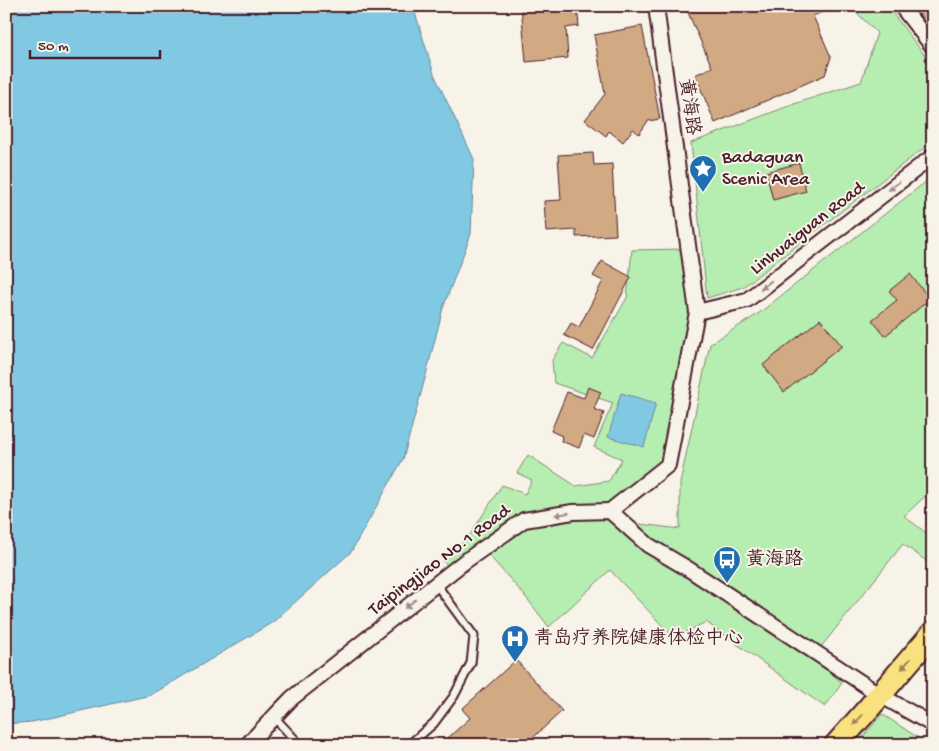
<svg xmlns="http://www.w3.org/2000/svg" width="939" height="751" font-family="'Gochi Hand','LXGW WenKai TC',sans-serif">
<rect width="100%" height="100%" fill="#f7f3e8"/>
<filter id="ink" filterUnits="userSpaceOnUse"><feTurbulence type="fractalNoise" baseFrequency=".02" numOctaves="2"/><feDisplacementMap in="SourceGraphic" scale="10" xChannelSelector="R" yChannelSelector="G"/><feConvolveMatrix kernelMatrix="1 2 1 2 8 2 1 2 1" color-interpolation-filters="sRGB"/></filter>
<g filter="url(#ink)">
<g fill="#b6eeb2" stroke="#80866e">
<polygon points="850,6 887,6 933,66 933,141 743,287 707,298 691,143 794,104 861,82 877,33"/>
<polygon points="933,176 933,489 904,516 933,538 933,566 903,544 813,657 842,683 825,707 706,622 674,638 610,570 549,627 525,596 486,552 528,524 574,516 680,529 680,483 710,344 758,314"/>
<polygon points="684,249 693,312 664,462 609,507 526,514 449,568 443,561 470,535 502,485 525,494 532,480 517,473 528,455 576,486 609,481 622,459 594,447 613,403 554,383 552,360 563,343 592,358 627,298 632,250"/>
<polygon points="882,714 929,745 856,745"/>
</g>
<g fill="#81c9e2" stroke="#6b8599">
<polygon points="6,6 413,6 434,74 474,159 471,234 443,308 427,371 403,459 351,552 273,622 151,695 32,722 6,724"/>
<polygon points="621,393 656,403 644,447 608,437"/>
</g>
<g fill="#d1a983" stroke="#4a1f2b">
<polygon points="521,6 577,6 579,26 566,28 568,58 526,62"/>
<polygon points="690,6 823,6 825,11 813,16 831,57 825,75 715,123 695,75 712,67 686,8"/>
<polygon points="926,6 933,6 933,16 925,22 918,13"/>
<polygon points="642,26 660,119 648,121 639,134 633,129 623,142 609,131 606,136 585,120 605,94 594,35"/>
<polygon points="593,153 594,165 612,164 616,235 576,237 576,230 546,232 544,201 561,200 558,155"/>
<polygon points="799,163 806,191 773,200 766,172"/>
<polygon points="602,261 631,277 593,350 564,335 571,323 579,327 603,281 593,276"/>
<polygon points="910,274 930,299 885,336 872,320 897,300 889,291"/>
<polygon points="820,319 842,346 784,392 763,365"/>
<polygon points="588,387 601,392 594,409 604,413 594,439 584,435 579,448 561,441 562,436 551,431 567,392 584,398"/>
<polygon points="933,510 933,524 926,518"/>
<polygon points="516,660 562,711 525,745 440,745 470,718 462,709"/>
</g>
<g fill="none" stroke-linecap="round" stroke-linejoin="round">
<defs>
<g id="lane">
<polyline points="274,717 300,745"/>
<polyline points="409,745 434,723 454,696 471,663 474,636 436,584"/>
</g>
<g id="street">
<polyline points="901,6 933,47"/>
<polyline points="697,312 747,300 933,156"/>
<polyline points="610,511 668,465 697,312 656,6"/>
<polyline points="247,745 292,698 436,584 464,562 524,520 573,512 610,511 648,545 690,570 880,695 933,725"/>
</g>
<polyline id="primary" points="836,745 868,709 933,633"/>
</defs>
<use href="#lane" stroke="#4a1f2b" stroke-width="11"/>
<use href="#street" stroke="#4a1f2b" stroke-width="18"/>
<use href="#primary" stroke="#4a1f2b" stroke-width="26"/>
<use href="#lane" stroke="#f7f3e8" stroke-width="7"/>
<use href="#street" stroke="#f7f3e8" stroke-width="14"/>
<use href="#primary" stroke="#fae180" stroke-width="22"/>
</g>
<defs><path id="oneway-solid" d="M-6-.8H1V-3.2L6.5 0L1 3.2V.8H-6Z" transform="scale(1.25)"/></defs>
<g fill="#a0898a">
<use href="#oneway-solid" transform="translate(894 186) rotate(142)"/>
<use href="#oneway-solid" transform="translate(766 285) rotate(142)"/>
<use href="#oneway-solid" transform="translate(562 514) rotate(171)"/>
<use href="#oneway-solid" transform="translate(410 604) rotate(141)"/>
</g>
<g fill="#a28056">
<use href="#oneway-solid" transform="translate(906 664) rotate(130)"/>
<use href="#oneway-solid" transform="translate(858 720) rotate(132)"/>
</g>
</g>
<defs>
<symbol id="sight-pin" viewBox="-11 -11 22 30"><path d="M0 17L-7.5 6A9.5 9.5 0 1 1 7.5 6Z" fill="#1f6fb2" stroke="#f7f3e8"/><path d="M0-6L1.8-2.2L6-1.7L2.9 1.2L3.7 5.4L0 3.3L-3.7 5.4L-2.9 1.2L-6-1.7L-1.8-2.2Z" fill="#fff"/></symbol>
<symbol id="bus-pin" viewBox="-11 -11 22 30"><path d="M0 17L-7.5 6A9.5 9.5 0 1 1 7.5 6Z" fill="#1f6fb2" stroke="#f7f3e8"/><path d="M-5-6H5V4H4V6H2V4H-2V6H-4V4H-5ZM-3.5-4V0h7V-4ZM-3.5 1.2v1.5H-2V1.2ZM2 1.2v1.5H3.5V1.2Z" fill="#fff"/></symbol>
<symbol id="hospital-pin" viewBox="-11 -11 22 30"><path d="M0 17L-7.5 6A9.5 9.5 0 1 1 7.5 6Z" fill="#1f6fb2" stroke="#f7f3e8"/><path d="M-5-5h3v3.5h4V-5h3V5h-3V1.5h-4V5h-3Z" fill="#fff"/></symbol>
</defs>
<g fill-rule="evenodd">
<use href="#sight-pin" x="687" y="153" width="32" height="43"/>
<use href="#bus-pin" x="711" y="544" width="32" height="43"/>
<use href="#hospital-pin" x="499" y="623" width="32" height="43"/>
</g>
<g text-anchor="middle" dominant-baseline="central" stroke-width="4" stroke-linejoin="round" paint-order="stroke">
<g font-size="19" fill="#4a1f2b" stroke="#f7f3e8">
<text transform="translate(688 107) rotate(82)">黄海路</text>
<text transform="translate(808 229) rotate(-38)">Linhuaiguan Road</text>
<text transform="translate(440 561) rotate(-37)">Taipingjiao No.1 Road</text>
</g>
<g font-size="19" fill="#4a1f2b" stroke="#f7f3e8" text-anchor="start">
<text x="722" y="158">Badaguan<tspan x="722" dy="22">Scenic Area</tspan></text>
<text x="746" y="560">黄海路</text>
<text x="534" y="639">青岛疗养院健康体检中心</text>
</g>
</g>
<rect width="939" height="751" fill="none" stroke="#f7f3e8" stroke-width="25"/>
<rect x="12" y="12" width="914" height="726" fill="none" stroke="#4a1f2b" stroke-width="2" filter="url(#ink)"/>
<path d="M30 50v8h130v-8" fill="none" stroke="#4a1f2b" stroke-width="2.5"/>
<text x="38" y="50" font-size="15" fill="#4a1f2b" stroke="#f7f3e8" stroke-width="4" paint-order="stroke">50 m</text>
</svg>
